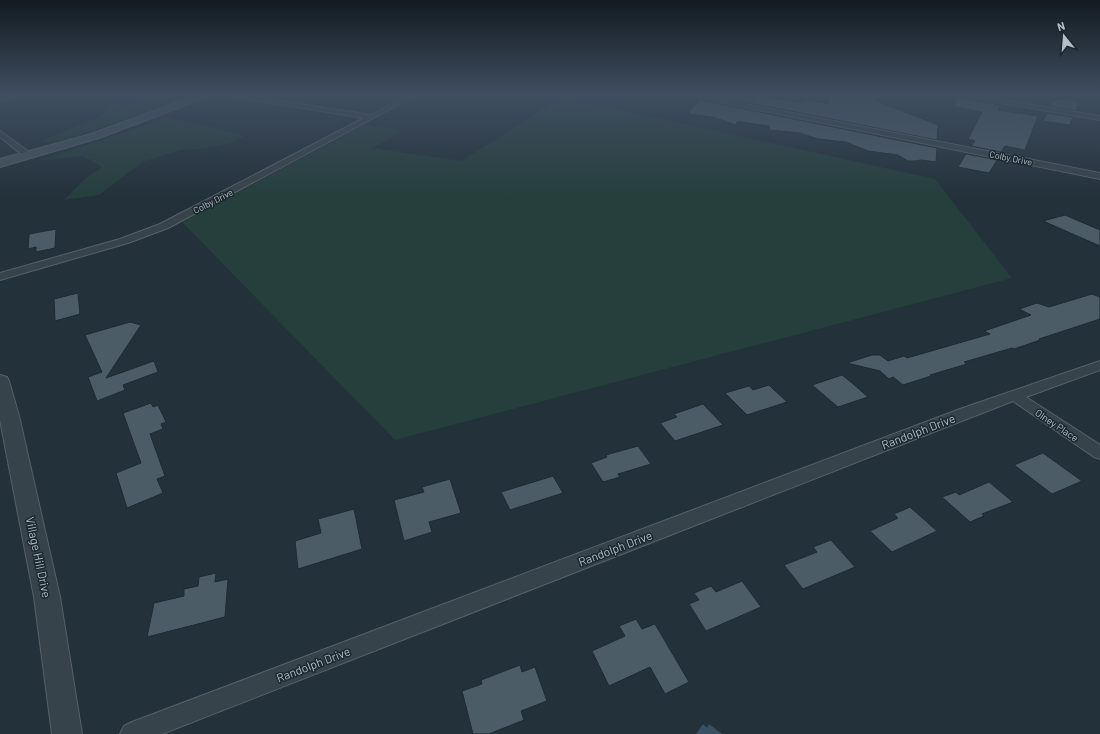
<svg xmlns="http://www.w3.org/2000/svg" width="1100" height="734" font-family="Barlow,sans-serif">
<rect width="100%" height="100%" fill="#23313b"/>
<g fill="#263e3c">
<polygon points="156,95 195,95 68,139 40,143 58,134 105,114 104,109 109,101 126,105"/>
<polygon points="562,97 935,179 1012,278 395,440 182,222 364,125 403,130 373,148 461,161"/>
<polygon points="168,118 196,123 245,136 231,143 207,148 180,150 142,162 99,195 64,200 86,178 102,167 83,156 41,160"/>
</g>
<polygon fill="#375062" points="703,724 707,728 709,724 722,734 696,734"/>
<g fill="#4c5c67" stroke="#1e2a32">
<polygon points="710,95 762,95 800,103 806,100 829,104 829,95 878,95 877,101 938,125 937,140"/>
<polygon points="955,97 1001,105 998,110 1038,116 1025,150 1005,146 1001,152 971,146 975,141 968,139 982,112 955,107"/>
<polygon points="1066,98 1079,102 1076,111 1050,106 1053,100 1056,101 1057,99 1065,99"/>
<polygon points="700,100 937,148 936,162 921,160 914,161 908,161 898,155 868,151 846,142 818,139 800,133 769,130 769,126 741,122 737,122 736,125 713,117 689,114 690,112 688,112"/>
<polygon points="1047,113 1073,117 1070,125 1043,121"/>
<polygon points="966,154 997,160 989,173 958,167"/>
<polygon points="1065,215 1100,230 1100,246 1043,221"/>
<polygon points="56,229 55,248 36,252 36,247 28,249 29,234"/>
<polygon points="78,293 80,314 55,321 54,299"/>
<polygon points="1092,294 1100,297 1100,319 1039,339 1040,340 1014,349 1012,348 964,362 967,364 930,375 931,376 903,385 893,377 889,379 880,371 847,363 872,355 880,355 888,361 904,356 907,358 990,334 984,331 1031,315 1019,309 1037,303 1049,307"/>
<polygon points="130,322 141,325 106,378 154,361 158,372 123,385 125,390 97,401 88,377 102,372 85,335"/>
<polygon points="842,375 852,383 868,397 838,407 812,385"/>
<polygon points="769,385 787,402 747,415 725,393 749,386 753,390"/>
<polygon points="151,403 153,407 158,405 166,422 161,424 163,429 150,434 165,476 157,479 163,493 127,508 116,473 141,463 123,413"/>
<polygon points="703,404 723,425 675,441 660,423 677,417 674,414"/>
<polygon points="638,446 651,464 618,474 620,477 603,482 591,463 607,457 606,455"/>
<polygon points="1043,453 1082,481 1052,494 1014,465"/>
<polygon points="553,476 563,493 510,510 501,492"/>
<polygon points="450,479 461,513 429,522 432,532 404,541 394,500 424,492 422,487"/>
<polygon points="989,482 1013,502 982,514 984,516 970,522 942,497 956,492 959,495"/>
<polygon points="910,507 937,531 892,552 870,531 898,518 894,514"/>
<polygon points="354,509 362,549 298,569 295,541 321,533 318,519"/>
<polygon points="831,540 855,567 803,589 784,565 817,552 813,547"/>
<polygon points="216,573 215,582 228,579 225,617 147,637 154,603 184,596 184,589 198,586 199,577"/>
<polygon points="742,581 761,607 706,631 689,604 699,600 694,593 711,586 716,592"/>
<polygon points="636,619 642,629 655,624 689,682 665,694 650,667 609,686 592,651 625,636 619,626"/>
<polygon points="520,665 522,672 535,667 547,701 521,711 524,720 489,734 473,734 462,691 482,684 481,680"/>
</g>
<g fill="none" stroke-linecap="round" stroke-linejoin="round">
<defs>
<g id="minor">
<polygon points="8,95 24,95 0,101 0,97"/>
<polygon points="221,95 241,95 371,115 407,95 416,95 168,228 128,243 0,280 0,273 120,239 160,224 364,118"/>
<polygon points="684,95 700,95 1100,173 1100,179"/>
<polygon points="953,95 971,95 1100,116 1100,120"/>
<polygon points="0,131 32,154 33,156 32,158 26,158 0,137"/>
<polygon points="1100,361 1100,370 1026,397 1100,445 1100,459 1094,457 1013,401 162,734 120,734 124,726 132,722 960,409"/>
</g>
<polygon id="tertiary" points="0,375 7,377 9,381 19,416 60,597 82,734 52,734 34,597 0,420"/>
<polygon id="secondary" points="197,95 212,95 99,138 0,167 0,159 91,134"/>
</defs>
<use href="#minor" stroke="#556169" stroke-width="2"/>
<use href="#tertiary" stroke="#556169" stroke-width="2"/>
<use href="#secondary" stroke="#556169" stroke-width="2"/>
<use href="#minor" fill="#37434b" fill-rule="evenodd"/>
<use href="#tertiary" fill="#37434b" fill-rule="evenodd"/>
<use href="#secondary" fill="#45535e" fill-rule="evenodd"/>
</g>
<linearGradient id="sky" x2="0" y2="1"><stop stop-color="#131b20"/><stop offset="0.48" stop-color="#3f4e60"/><stop offset="1" stop-color="#3f4e60" stop-opacity="0"/></linearGradient>
<rect width="1100" height="198" fill="url(#sky)"/>
<g text-anchor="middle" dominant-baseline="central" stroke-width="3" stroke-linejoin="round" paint-order="stroke">
<g font-size="9" fill="#b3bec7" stroke="#1c2830">
<text transform="translate(1011 158) rotate(11)">Colby Drive</text>
<text transform="translate(213 201) rotate(-27)">Colby Drive</text>
</g>
<g font-size="10" fill="#b3bec7" stroke="#1c2830">
<text transform="translate(1057 425) rotate(34)">Olney Place</text>
</g>
<g font-size="12" fill="#b3bec7" stroke="#1c2830">
<text transform="translate(918 431) rotate(-21)">Randolph Drive</text>
<text transform="translate(615 548) rotate(-21)">Randolph Drive</text>
<text transform="translate(39 557) rotate(78)">Village Hill Drive</text>
<text transform="translate(313 664) rotate(-21)">Randolph Drive</text>
</g>
</g>
<g transform="translate(1064 36) rotate(343)" stroke="#1c2830" stroke-width="3" paint-order="stroke">
<path d="M0-3L7 15L0 10L-7 15Z" fill="#b3bec7"/>
<text y="-6" font-size="11" font-weight="bold" text-anchor="middle" fill="#b3bec7">N</text>
</g>
</svg>
